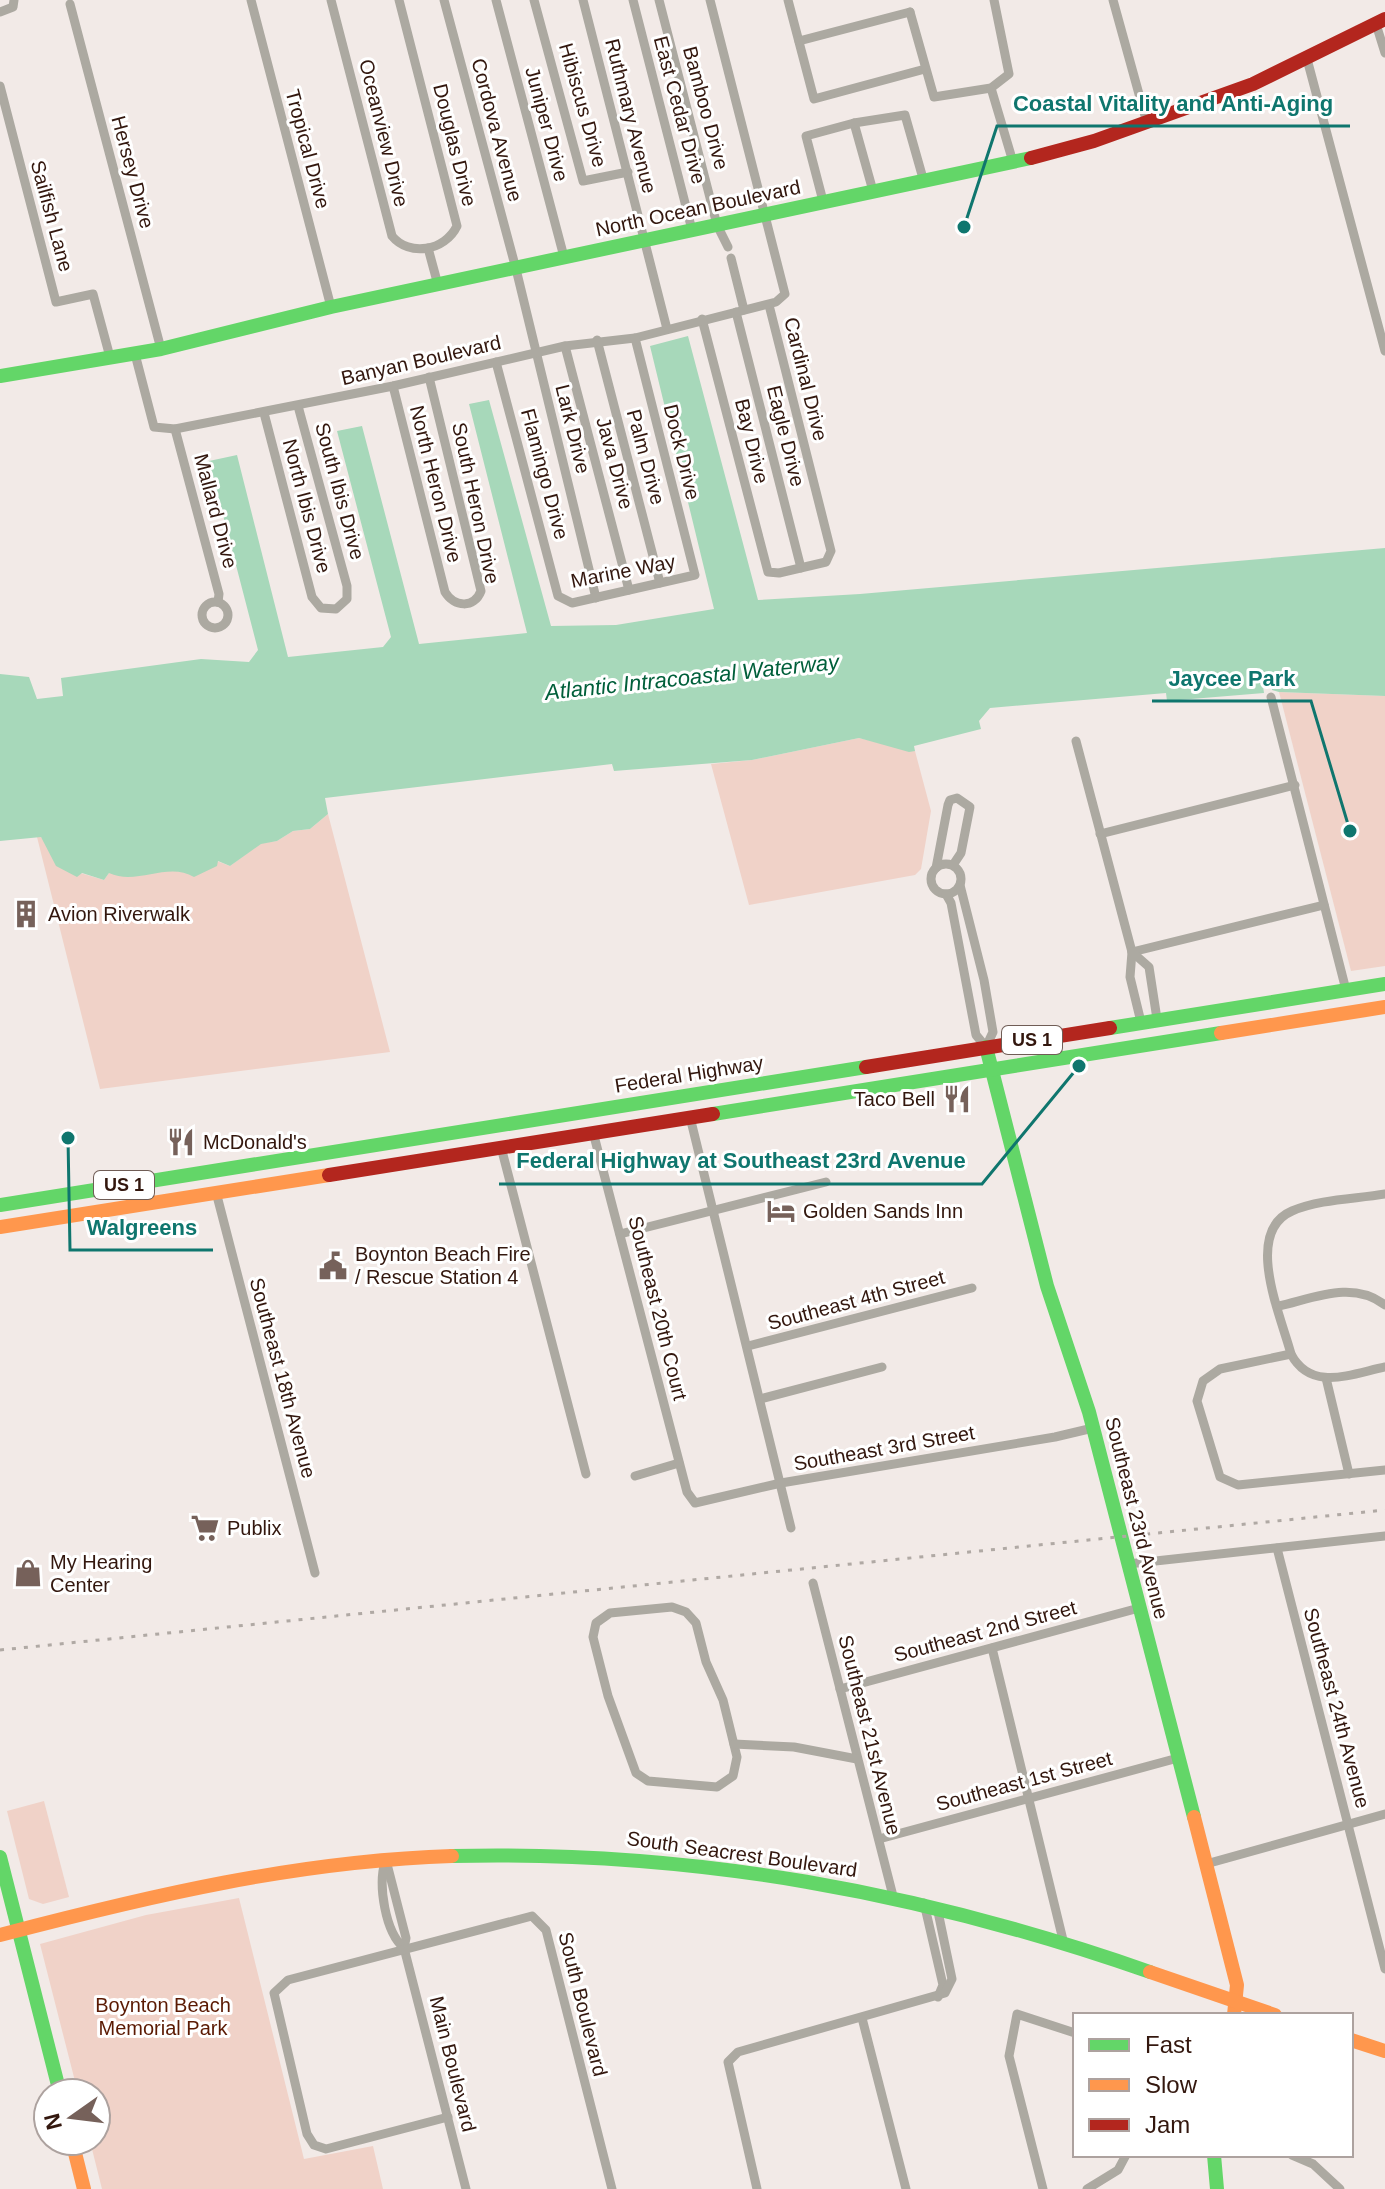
<svg xmlns="http://www.w3.org/2000/svg" width="1385" height="2189" font-family="Helvetica,sans-serif">
<rect width="100%" height="100%" fill="#f2eae7"/>
<g fill="#f0d2c8">
<polygon points="1279,692 1385,696 1385,966 1351,971"/>
<polygon points="859,738 915,751 931,811 921,869 915,875 749,905 711,764 752,760"/>
<polygon points="328,814 390,1052 100,1089 37,837 41,837 67,869 104,880 109,873 183,870 217,861 230,866 261,843 277,841 293,831 310,829"/>
<polygon points="44,1801 69,1897 43,1904 29,1899 7,1811"/>
<polygon points="239,1898 304,2159 373,2146 383,2189 102,2189 90,2141 96,2141 96,2093 78,2093 40,1944 146,1915"/>
</g>
<path fill="#a7d8ba" d="M688 336 758 600 860 594 1385 548V696L1279 692 1272 690V684L1263 686 1264 693 1167 701 1166 693 990 708 979 721 981 729 914 746 915 751 909 752 859 738 752 760 614 771 612 764 325 798 328 814 310 829 293 831 277 841 261 844 230 866 218 861 217 866 194 877C168 861 137 886 109 873L104 880 82 873 77 877 56 866 41 837 0 841V674L29 677 37 699 63 696 61 678 201 659 249 662 258 650 209 461 237 455 288 657 383 647 391 637 337 431 362 426 419 644 527 633 469 404 489 400 551 626 616 625 714 609 650 346Z"/>
<g fill="none" stroke-linecap="round" stroke-linejoin="round">
<g stroke="#aca9a1" stroke-width="9">
<polyline points="251,0 331,307"/>
<path d="M331 0 392 236C409 257 445 251 457 226L399 0"/>
<polyline points="444,0 516,269 596,598"/>
<polyline points="496,0 564,257"/>
<polyline points="534,0 583,181 628,172"/>
<polyline points="583,0 667,329"/>
<polyline points="633,0 692,230"/>
<polyline points="659,0 717,225 728,247"/>
<polyline points="788,0 814,99 925,69"/>
<polyline points="1113,0 1147,123"/>
<polyline points="70,4 161,349"/>
<polyline points="0,12 13,7 14,0"/>
<polyline points="910,12 934,97 991,88 1009,74 994,0"/>
<polyline points="1376,24 1385,53"/>
<polyline points="799,41 910,12"/>
<polyline points="1307,59 1385,351"/>
<polyline points="0,86 56,302 93,294 110,357"/>
<polyline points="991,88 1013,162"/>
<polyline points="854,123 873,191"/>
<polyline points="823,201 806,136 854,123 905,115 924,182"/>
<polyline points="428,248 438,285"/>
<polyline points="731,258 744,310"/>
<polyline points="736,312 801,568"/>
<polyline points="702,319 768,572 779,573 826,562 831,551 769,305"/>
<polyline points="597,340 660,583"/>
<polyline points="565,346 629,590"/>
<polyline points="135,354 154,427 175,429 393,386 565,346 635,338 776,302 785,294 710,0"/>
<polyline points="496,362 558,596 572,603 695,575 635,338"/>
<path d="M393 386 445 592C454 607 474 609 481 591L429 377"/>
<polyline points="264,413 312,597 321,608 336,609 347,599 347,586 298,406"/>
<polyline points="175,429 219,594 218,602"/>
<circle cx="215" cy="615" r="13"/>
<polyline points="1271,697 1346,990"/>
<polyline points="1076,741 1132,952 1130,977 1141,1022"/>
<polyline points="1100,834 1295,785"/>
<circle cx="946" cy="879" r="15"/>
<polyline points="936,868 948,805 950,800 957,798 970,807 961,853 953,865"/>
<polyline points="946,894 951,903 976,1035 986,1047 993,1032 984,980 960,885"/>
<polyline points="1132,952 1324,905"/>
<polyline points="1132,952 1149,967 1157,1019"/>
<polyline points="690,1117 791,1528"/>
<polyline points="593,1132 687,1492 695,1503 781,1483 1055,1437 1093,1428"/>
<polyline points="501,1147 586,1474"/>
<polyline points="216,1192 315,1573"/>
<path d="M1385 1194C1356 1199 1320 1199 1292 1211 1243 1232 1281 1316 1291 1354 1311 1392 1351 1374 1385 1367"/>
<polyline points="620,1234 826,1182"/>
<path d="M1279 1306C1314 1298 1353 1280 1385 1305"/>
<polyline points="748,1346 972,1288"/>
<polyline points="1291,1354 1220,1369 1203,1381 1197,1401 1220,1477 1238,1485 1385,1470"/>
<polyline points="1326,1378 1349,1474"/>
<polyline points="760,1399 882,1367"/>
<polyline points="635,1476 679,1463"/>
<polyline points="1277,1548 1385,1969"/>
<polyline points="1128,1564 1385,1536"/>
<polyline points="813,1583 893,1896"/>
<polygon points="672,1607 686,1612 696,1623 706,1662 723,1700 737,1757 733,1776 717,1787 648,1781 636,1773 608,1696 593,1637 596,1623 610,1613"/>
<polyline points="992,1648 1064,1944"/>
<polyline points="840,1689 1139,1608"/>
<polyline points="734,1744 794,1747 857,1759"/>
<polyline points="879,1839 1178,1758"/>
<polyline points="386,1860 406,1938 404,1948 466,2189"/>
<path d="M385 1862C378 1885 385 1932 404 1948"/>
<polyline points="1206,1864 1385,1814"/>
<polyline points="924,1903 943,1985 938,1997"/>
<polyline points="862,2018 906,2189"/>
<polyline points="448,2117 326,2149 314,2145 307,2134 274,1993 288,1980 532,1916 546,1930 612,2189"/>
<polyline points="1292,2155 1313,2164 1340,2189"/>
<polyline points="757,2189 728,2062 738,2052 945,1993 952,1979 937,1907"/>
<polyline points="1043,2189 1009,2056 1017,2014 1075,2033"/>
<polyline points="1087,2189 1118,2170 1126,2155"/>
</g>
<g stroke="#63d668" stroke-width="14">
<polyline points="0,376 161,349 331,307 1031,158"/>
<polyline points="1110,1028 1385,984"/>
<polyline points="986,1047 1047,1286 1089,1412 1194,1817"/>
<polyline points="713,1114 1221,1033"/>
<polyline points="0,1205 866,1067"/>
<path d="M452 1856C695 1850 921 1892 1150 1972"/>
<polyline points="0,1857 60,2093"/>
<polyline points="1214,2155 1217,2189"/>
</g>
<g stroke="#ff974d" stroke-width="14">
<polyline points="1221,1033 1385,1007"/>
<polyline points="0,1227 329,1175"/>
<polyline points="1194,1817 1237,1985 1234,2015"/>
<path d="M0 1935C149 1896 297 1861 452 1856"/>
<polyline points="1150,1972 1275,2015"/>
<polyline points="1351,2040 1385,2051"/>
<polyline points="72,2141 84,2189"/>
</g>
<g stroke="#b3261e" stroke-width="14">
<polyline points="1031,158 1094,141 1253,84 1385,19"/>
<polyline points="866,1067 1110,1028"/>
<polyline points="329,1175 713,1114"/>
</g>
<polyline stroke="#b0a9a4" stroke-width="3" stroke-dasharray="4 8" stroke-linecap="butt" points="0,1650 1385,1510"/>
</g>
<defs>
<symbol id="building-bare" viewBox="-9 -9 18 18"><path d="M-4-6H4V6H1V3H-1V6H-4ZM-2.5-4.3h1.7v1.8h-1.7ZM.8-4.3h1.7v1.8H.8ZM-2.5-1h1.7V.8h-1.7ZM.8-1h1.7V.8H.8Z" fill="#76615a" stroke="#fff" stroke-width="2.5" paint-order="stroke"/></symbol>
<symbol id="restaurant-bare" viewBox="-9 -9 18 18"><path d="M-5-6h1v4h1v-4h1v4h1v-4h1v5L-1.5 .5V6h-2V.5L-5-1ZM5-6V6H3V1.5H1.5Q1.5-4 5-6Z" fill="#76615a" stroke="#fff" stroke-width="2.5" paint-order="stroke"/></symbol>
<symbol id="hotel-bare" viewBox="-9 -9 18 18"><path d="M-6-4.5h1.5V1H6V5H4.5V3h-9V5H-6ZM-4 0a1.8 1.8 0 1 1 3.6 0ZM.5 0V-2.5h3Q6-2.5 6 0Z" fill="#76615a" stroke="#fff" stroke-width="2.5" paint-order="stroke"/></symbol>
<symbol id="civic-bare" viewBox="-9 -9 18 18"><path d="M-.6-6.5H3V-4.5H.6V-3L4-1V1h2V6H-6V1h2V-1L-.6-3ZM-1.2 2.5V6h2.4V2.5Z" fill="#76615a" stroke="#fff" stroke-width="2.5" paint-order="stroke"/></symbol>
<symbol id="supermarket-bare" viewBox="-9 -9 18 18"><path d="M-6-5.5h2.5l.6 2H6L4.5 2H-2.5L-4.4-4H-6ZM-1.5 3.2a1.3 1.3 0 1 0 .1 0ZM3 3.2a1.3 1.3 0 1 0 .1 0Z" fill="#76615a" stroke="#fff" stroke-width="2.5" paint-order="stroke"/></symbol>
<symbol id="shop-bare" viewBox="-9 -9 18 18"><path d="M-5-2.5h2.3a2.7 3.5 0 0 1 5.4 0H5L5.5 6h-11ZM-1.5-2.5h3a1.5 2.3 0 0 0-3 0Z" fill="#76615a" stroke="#fff" stroke-width="2.5" paint-order="stroke"/></symbol>
</defs>
<g fill-rule="evenodd">
<use href="#building-bare" x="6" y="894" width="40" height="40"/>
<use href="#restaurant-bare" x="937" y="1079" width="40" height="40"/>
<use href="#restaurant-bare" x="161" y="1122" width="40" height="40"/>
<use href="#hotel-bare" x="761" y="1191" width="40" height="40"/>
<use href="#civic-bare" x="313" y="1246" width="40" height="40"/>
<use href="#supermarket-bare" x="185" y="1508" width="40" height="40"/>
<use href="#shop-bare" x="8" y="1553" width="40" height="40"/>
</g>
<g text-anchor="middle" dominant-baseline="central" stroke-width="6" stroke-linejoin="round" paint-order="stroke">
<g fill="#fff" stroke="#705d56" stroke-width="2">
<rect x="1002" y="1026" width="60" height="28" rx="6"/>
<rect x="94" y="1171" width="60" height="28" rx="6"/>
</g>
<g font-size="18" font-weight="bold" fill="#33170e">
<text x="1032" y="1040">US 1</text>
<text x="124" y="1185">US 1</text>
</g>
<g font-size="20" fill="#33170e" stroke="#fff">
<text transform="translate(583 105) rotate(74)">Hibiscus Drive</text>
<text transform="translate(706 108) rotate(75)">Bamboo Drive</text>
<text transform="translate(680 110) rotate(75)">East Cedar Drive</text>
<text transform="translate(631 116) rotate(76)">Ruthmary Avenue</text>
<text transform="translate(547 124) rotate(75)">Juniper Drive</text>
<text transform="translate(497 130) rotate(75)">Cordova Avenue</text>
<text transform="translate(384 133) rotate(76)">Oceanview Drive</text>
<text transform="translate(455 145) rotate(76)">Douglas Drive</text>
<text transform="translate(308 149) rotate(75)">Tropical Drive</text>
<text transform="translate(133 172) rotate(75)">Hersey Drive</text>
<text transform="translate(698 208) rotate(-12)">North Ocean Boulevard</text>
<text transform="translate(52 216) rotate(75)">Sailfish Lane</text>
<text transform="translate(421 360) rotate(-13)">Banyan Boulevard</text>
<text transform="translate(806 379) rotate(76)">Cardinal Drive</text>
<text transform="translate(573 429) rotate(76)">Lark Drive</text>
<text transform="translate(786 436) rotate(76)">Eagle Drive</text>
<text transform="translate(752 441) rotate(76)">Bay Drive</text>
<text transform="translate(682 452) rotate(76)">Dock Drive</text>
<text transform="translate(646 457) rotate(75)">Palm Drive</text>
<text transform="translate(615 463) rotate(75)">Java Drive</text>
<text transform="translate(545 474) rotate(75)">Flamingo Drive</text>
<text transform="translate(436 484) rotate(76)">North Heron Drive</text>
<text transform="translate(340 491) rotate(75)">South Ibis Drive</text>
<text transform="translate(476 503) rotate(78)">South Heron Drive</text>
<text transform="translate(307 506) rotate(75)">North Ibis Drive</text>
<text transform="translate(216 511) rotate(75)">Mallard Drive</text>
<text transform="translate(623 571) rotate(-11)">Marine Way</text>
<text transform="translate(689 1074) rotate(-9)">Federal Highway</text>
<text transform="translate(856 1300) rotate(-15)">Southeast 4th Street</text>
<text transform="translate(658 1308) rotate(76)">Southeast 20th Court</text>
<text transform="translate(283 1378) rotate(75)">Southeast 18th Avenue</text>
<text transform="translate(884 1448) rotate(-10)">Southeast 3rd Street</text>
<text transform="translate(1137 1518) rotate(76)">Southeast 23rd Avenue</text>
<text transform="translate(985 1631) rotate(-15)">Southeast 2nd Street</text>
<text transform="translate(1337 1708) rotate(75)">Southeast 24th Avenue</text>
<text transform="translate(870 1735) rotate(76)">Southeast 21st Avenue</text>
<text transform="translate(1024 1781) rotate(-15)">Southeast 1st Street</text>
<text transform="translate(742 1854) rotate(8)">South Seacrest Boulevard</text>
<text transform="translate(583 2004) rotate(76)">South Boulevard</text>
<text transform="translate(453 2064) rotate(76)">Main Boulevard</text>
</g>
<g font-size="20" fill="#33170e" stroke="#fff" text-anchor="start">
<text x="48" y="914">Avion Riverwalk</text>
<text x="935" y="1099" text-anchor="end">Taco Bell</text>
<text x="203" y="1142">McDonald's</text>
<text x="803" y="1211">Golden Sands Inn</text>
<text x="355" y="1254">Boynton Beach Fire<tspan x="355" dy="23">/ Rescue Station 4</tspan></text>
<text x="227" y="1528">Publix</text>
<text x="50" y="1562">My Hearing<tspan x="50" dy="23">Center</tspan></text>
</g>
<g font-size="20" fill="#5b1a03" stroke="#fff">
<text x="163" y="2005">Boynton Beach<tspan x="163" dy="23">Memorial Park</tspan></text>
</g>
<g font-size="22" font-style="italic" fill="#005f3a" stroke="#fff">
<text transform="translate(692 677) rotate(-6)">Atlantic Intracoastal Waterway</text>
</g>
</g>
<path fill="none" stroke="#0f766e" stroke-width="3" d="M964 227L997 126H1350M1350 831L1311 701H1152M1079 1066L982 1184H499M68 1138L70 1250H213"/>
<g fill="#0f766e" stroke="#fff" stroke-width="3">
<circle cx="964" cy="227" r="8"/>
<circle cx="1350" cy="831" r="8"/>
<circle cx="1079" cy="1066" r="8"/>
<circle cx="68" cy="1138" r="8"/>
</g>
<g font-size="22" text-anchor="middle" font-weight="bold" fill="#0f766e" stroke="#fff" stroke-width="6" stroke-linejoin="round" paint-order="stroke">
<text x="1173" y="111">Coastal Vitality and Anti-Aging</text>
<text x="1232" y="686">Jaycee Park</text>
<text x="741" y="1168">Federal Highway at Southeast 23rd Avenue</text>
<text x="142" y="1235">Walgreens</text>
</g>
<rect x="1073" y="2013" width="280" height="144" fill="#ffffff" stroke="#ada29f" stroke-width="2"/>
<rect x="1089" y="2039" width="40" height="12" fill="#63d668" stroke="#ada29f" stroke-width="2"/>
<text x="1145" y="2053" font-size="24" fill="#33170e">Fast</text>
<rect x="1089" y="2079" width="40" height="12" fill="#ff974d" stroke="#ada29f" stroke-width="2"/>
<text x="1145" y="2093" font-size="24" fill="#33170e">Slow</text>
<rect x="1089" y="2119" width="40" height="12" fill="#b3261e" stroke="#ada29f" stroke-width="2"/>
<text x="1145" y="2133" font-size="24" fill="#33170e">Jam</text>
<g transform="translate(72 2117) rotate(256)"><circle r="38" fill="#ffffff" stroke="#ada29f" stroke-width="2"/>
<path d="M0-6L14 30L0 20L-14 30Z" fill="#76615a"/>
<text y="-12" font-size="22" font-weight="bold" text-anchor="middle" fill="#33170e">N</text>
</g>
</svg>
